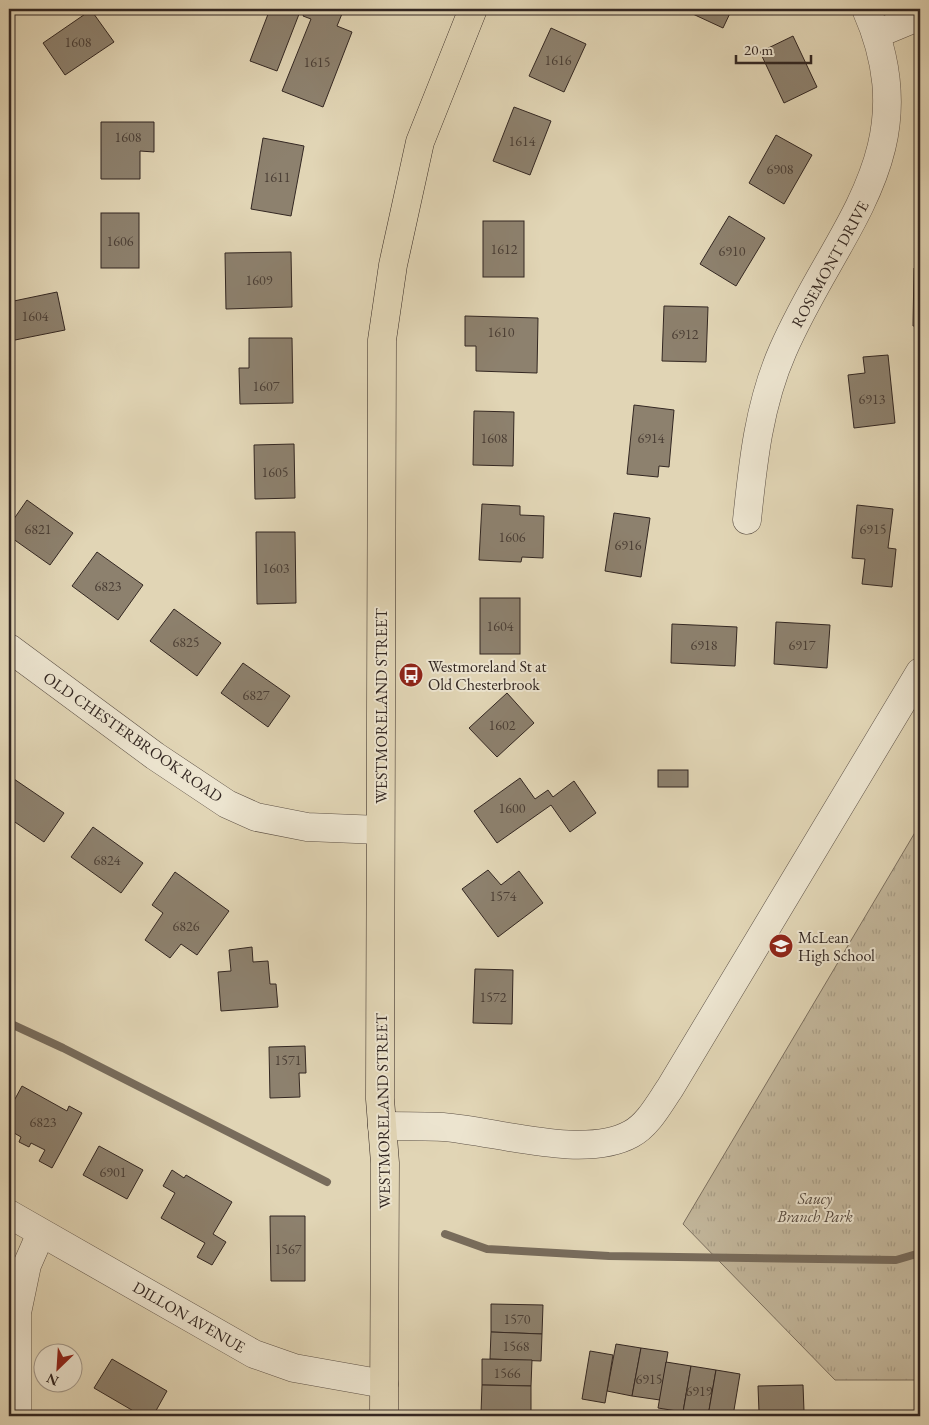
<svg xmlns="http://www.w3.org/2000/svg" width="929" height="1425" font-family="'EB Garamond',serif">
<defs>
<pattern id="grass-tufts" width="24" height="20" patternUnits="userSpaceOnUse" patternTransform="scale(1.25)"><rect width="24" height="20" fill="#c3b79c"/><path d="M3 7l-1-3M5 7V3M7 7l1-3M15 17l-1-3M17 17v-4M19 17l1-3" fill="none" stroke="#a89d86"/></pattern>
</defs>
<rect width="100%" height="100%" fill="#e1d5b5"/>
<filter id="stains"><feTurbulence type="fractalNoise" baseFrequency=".004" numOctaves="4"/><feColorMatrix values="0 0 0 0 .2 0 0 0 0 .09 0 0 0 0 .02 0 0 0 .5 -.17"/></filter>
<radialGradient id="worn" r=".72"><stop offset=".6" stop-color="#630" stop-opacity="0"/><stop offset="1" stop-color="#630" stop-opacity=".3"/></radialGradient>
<polygon fill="url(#grass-tufts)" stroke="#7b6f5f" points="920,824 920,1380 835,1380 683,1224"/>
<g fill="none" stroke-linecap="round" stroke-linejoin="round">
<g stroke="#786c5c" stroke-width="8">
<polyline points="9,1023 63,1048 327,1182"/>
<polyline points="445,1234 487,1249 609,1256 896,1260 920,1253"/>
</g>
</g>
<g fill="#8d816e" stroke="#332722">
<polygon points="270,9 301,9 277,71 250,61"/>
<polygon points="306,9 344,9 337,26 352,32 323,107 282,91 311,19 303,16"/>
<polygon points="682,9 732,9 723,28"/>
<polygon points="91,10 114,42 65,75 43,43"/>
<polygon points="551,28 586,44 564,92 529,76"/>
<polygon points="793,36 817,87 784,103 760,52"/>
<polygon points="514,107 551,121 530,175 493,161"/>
<polygon points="101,122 154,122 154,152 140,151 140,179 101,179"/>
<polygon points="776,135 812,155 784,204 749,183"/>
<polygon points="263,138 304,146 291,216 251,209"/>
<rect x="101" y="213" width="38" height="55"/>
<polygon points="729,216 765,238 736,286 700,264"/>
<rect x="483" y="221" width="41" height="56"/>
<polygon points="291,252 292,307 226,309 225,253"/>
<polygon points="914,268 920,268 920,326 913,326"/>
<polygon points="57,292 65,330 10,341 9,302"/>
<polygon points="664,306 708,307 706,362 662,361"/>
<polygon points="465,316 538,318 537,373 476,371 476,346 465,346"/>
<polygon points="249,338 292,338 293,403 240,404 239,368 249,368"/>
<polygon points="888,355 895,423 854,428 848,375 865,373 863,357"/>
<polygon points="634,405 674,410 669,467 659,466 658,477 627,474"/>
<polygon points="474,411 514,412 513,466 473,465"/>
<polygon points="294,444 295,498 255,499 254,445"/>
<polygon points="27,500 73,533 50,565 9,536 9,526"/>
<polygon points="482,504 520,506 520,515 544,516 543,558 522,557 521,562 479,560"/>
<polygon points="857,505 893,509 888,548 896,549 892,587 862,584 865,559 852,558"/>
<polygon points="614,513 650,518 641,577 605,571"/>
<polygon points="256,532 295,532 296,603 257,604"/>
<polygon points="97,552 143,585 118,620 72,586"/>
<rect x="480" y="598" width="40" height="56"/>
<polygon points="174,609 221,643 197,676 150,641"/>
<polygon points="776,622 830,625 827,668 774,664"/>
<polygon points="672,624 737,627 735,666 671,663"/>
<polygon points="243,663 290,696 268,727 221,693"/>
<polygon points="507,693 534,723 497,757 469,728"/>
<rect x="658" y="770" width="30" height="17"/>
<polygon points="520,778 535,799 548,790 553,797 574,781 596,813 570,832 551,805 497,843 474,811"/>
<polygon points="14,779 64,813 44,842 9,818 9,786"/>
<polygon points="93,827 143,863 121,893 71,857"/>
<polygon points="488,870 501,885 519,871 543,903 498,937 462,889"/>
<polygon points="175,872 229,911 197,955 181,944 170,958 145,940 163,913 152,905"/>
<polygon points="252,947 253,962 268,961 270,984 276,984 278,1007 221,1011 218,972 231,971 229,950"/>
<polygon points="475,969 513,970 512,1024 473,1023"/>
<polygon points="305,1046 306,1073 299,1073 300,1097 270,1098 269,1047"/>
<polygon points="22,1086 67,1111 69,1106 82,1113 52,1168 39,1161 45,1150 31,1143 29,1147 19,1142 21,1137 9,1130 9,1110"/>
<polygon points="99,1146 143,1170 127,1199 83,1175"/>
<polygon points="172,1170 184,1178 186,1175 232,1202 213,1234 226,1242 212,1265 197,1257 205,1243 161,1218 175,1193 163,1186"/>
<polygon points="270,1216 305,1216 305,1281 271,1281"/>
<polygon points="491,1304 543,1305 542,1334 491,1332"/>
<polygon points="491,1332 542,1334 541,1361 490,1359"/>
<polygon points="616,1344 641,1348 632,1396 607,1391"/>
<polygon points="641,1348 668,1352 660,1400 632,1396"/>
<polygon points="590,1351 613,1355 605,1403 582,1399"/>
<polygon points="112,1359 167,1391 153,1416 142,1416 94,1388"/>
<polygon points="482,1359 532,1360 531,1386 482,1385"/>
<polygon points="666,1362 691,1366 683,1412 658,1408"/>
<polygon points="691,1366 716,1370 708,1416 683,1412"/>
<polygon points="716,1370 740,1374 733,1416 708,1416"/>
<polygon points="482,1385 531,1386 531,1414 481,1413"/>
<polygon points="803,1385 804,1411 759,1412 758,1386"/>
<polygon points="804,1411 804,1416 759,1416 759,1412"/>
<polygon points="493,1414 545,1415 545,1416 493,1416"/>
</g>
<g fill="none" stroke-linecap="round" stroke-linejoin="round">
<defs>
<g id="minor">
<polyline points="879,33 920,16"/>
<path d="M747 520C753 462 759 404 783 350 836 228 929 152 866 9"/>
<polyline points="9,648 155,756 227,804 256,817 307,827 380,830"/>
<path d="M382 1126C402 1126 423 1126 443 1127 496 1131 584 1160 631 1134 648 1125 659 1104 670 1088L920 672"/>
<polyline points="9,1214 254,1354 294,1368 384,1384"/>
<polyline points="17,1416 17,1313 27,1265 41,1233"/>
</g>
<polyline id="major" points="384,1416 385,1163 380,1099 382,340 393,265 420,142 473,9"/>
</defs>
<use href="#minor" stroke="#5e5247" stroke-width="29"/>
<use href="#major" stroke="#332722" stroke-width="29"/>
<use href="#minor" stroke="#ece4cf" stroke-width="28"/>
<use href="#major" stroke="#e1d5b5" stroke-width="28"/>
</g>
<defs>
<symbol id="bus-disc" viewBox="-11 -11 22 22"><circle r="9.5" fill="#8f2418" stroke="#ece4cf"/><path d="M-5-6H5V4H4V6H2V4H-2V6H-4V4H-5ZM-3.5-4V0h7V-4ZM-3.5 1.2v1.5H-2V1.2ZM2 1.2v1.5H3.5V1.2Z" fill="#fff"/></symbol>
<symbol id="school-disc" viewBox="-11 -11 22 22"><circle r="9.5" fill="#8f2418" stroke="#ece4cf"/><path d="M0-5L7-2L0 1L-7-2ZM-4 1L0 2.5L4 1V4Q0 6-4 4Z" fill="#fff"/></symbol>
</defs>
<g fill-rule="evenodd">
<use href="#bus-disc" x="397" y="661" width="28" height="28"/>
<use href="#school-disc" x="767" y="932" width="28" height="28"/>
</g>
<g text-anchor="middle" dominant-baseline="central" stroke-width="4" stroke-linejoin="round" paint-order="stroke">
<g font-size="14" fill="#4a3e35">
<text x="78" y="42">1608</text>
<text x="558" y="60">1616</text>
<text x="317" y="62">1615</text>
<text x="128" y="137">1608</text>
<text x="522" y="141">1614</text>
<text x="780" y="169">6908</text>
<text x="277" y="177">1611</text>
<text x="120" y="241">1606</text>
<text x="504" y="249">1612</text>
<text x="732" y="251">6910</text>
<text x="259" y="280">1609</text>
<text x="35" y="316">1604</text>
<text x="501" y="332">1610</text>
<text x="685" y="334">6912</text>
<text x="266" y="386">1607</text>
<text x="872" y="399">6913</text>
<text x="494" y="438">1608</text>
<text x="651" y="438">6914</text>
<text x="275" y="472">1605</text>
<text x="38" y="529">6821</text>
<text x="873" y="529">6915</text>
<text x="512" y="537">1606</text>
<text x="628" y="545">6916</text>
<text x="276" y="568">1603</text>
<text x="108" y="586">6823</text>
<text x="500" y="626">1604</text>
<text x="186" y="642">6825</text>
<text x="704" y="645">6918</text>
<text x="802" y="645">6917</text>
<text x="256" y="695">6827</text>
<text x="502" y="725">1602</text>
<text x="512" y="808">1600</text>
<text x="107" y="860">6824</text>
<text x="503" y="896">1574</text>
<text x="186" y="926">6826</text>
<text x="493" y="997">1572</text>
<text x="288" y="1060">1571</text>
<text x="43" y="1122">6823</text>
<text x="113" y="1172">6901</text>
<text x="288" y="1249">1567</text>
<text x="517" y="1319">1570</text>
<text x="516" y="1346">1568</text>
<text x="507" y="1373">1566</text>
<text x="649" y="1379">6915</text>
<text x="699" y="1391">6919</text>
</g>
<g font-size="16" fill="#332722" stroke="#ece4cf">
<text transform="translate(830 264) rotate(-61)">ROSEMONT DRIVE</text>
<text transform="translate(381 706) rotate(-90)">WESTMORELAND STREET</text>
<text transform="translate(133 737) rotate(35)">OLD CHESTERBROOK ROAD</text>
<text transform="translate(383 1111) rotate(-91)">WESTMORELAND STREET</text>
<text transform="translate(189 1317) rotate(30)">DILLON AVENUE</text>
</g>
<g font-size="16" fill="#332722" stroke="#ece4cf" text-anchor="start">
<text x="428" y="666">Westmoreland St at<tspan x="428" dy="18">Old Chesterbrook</tspan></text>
<text x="798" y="937">McLean<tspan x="798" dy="18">High School</tspan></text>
</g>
<g font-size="16" font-style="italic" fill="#574b40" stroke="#ece4cf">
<text x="815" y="1198">Saucy<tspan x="815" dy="18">Branch Park</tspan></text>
</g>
</g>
<rect width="929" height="1425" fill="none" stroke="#e1d5b5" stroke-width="30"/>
<rect x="10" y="10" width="909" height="1405" fill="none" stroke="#332722" stroke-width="2.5"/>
<rect x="15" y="15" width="899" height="1395" fill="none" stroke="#332722"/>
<g transform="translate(58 1368) rotate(205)"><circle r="24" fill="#ece4cf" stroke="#a2988a"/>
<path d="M0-4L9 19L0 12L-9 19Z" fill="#8f2418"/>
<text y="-8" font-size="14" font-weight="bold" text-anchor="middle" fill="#332722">N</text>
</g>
<path d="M736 55v8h75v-8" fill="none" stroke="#332722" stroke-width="2.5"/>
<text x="744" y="55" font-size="15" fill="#332722" stroke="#ece4cf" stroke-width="4" paint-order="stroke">20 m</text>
<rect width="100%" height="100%" filter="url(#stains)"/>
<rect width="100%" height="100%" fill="url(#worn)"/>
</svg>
